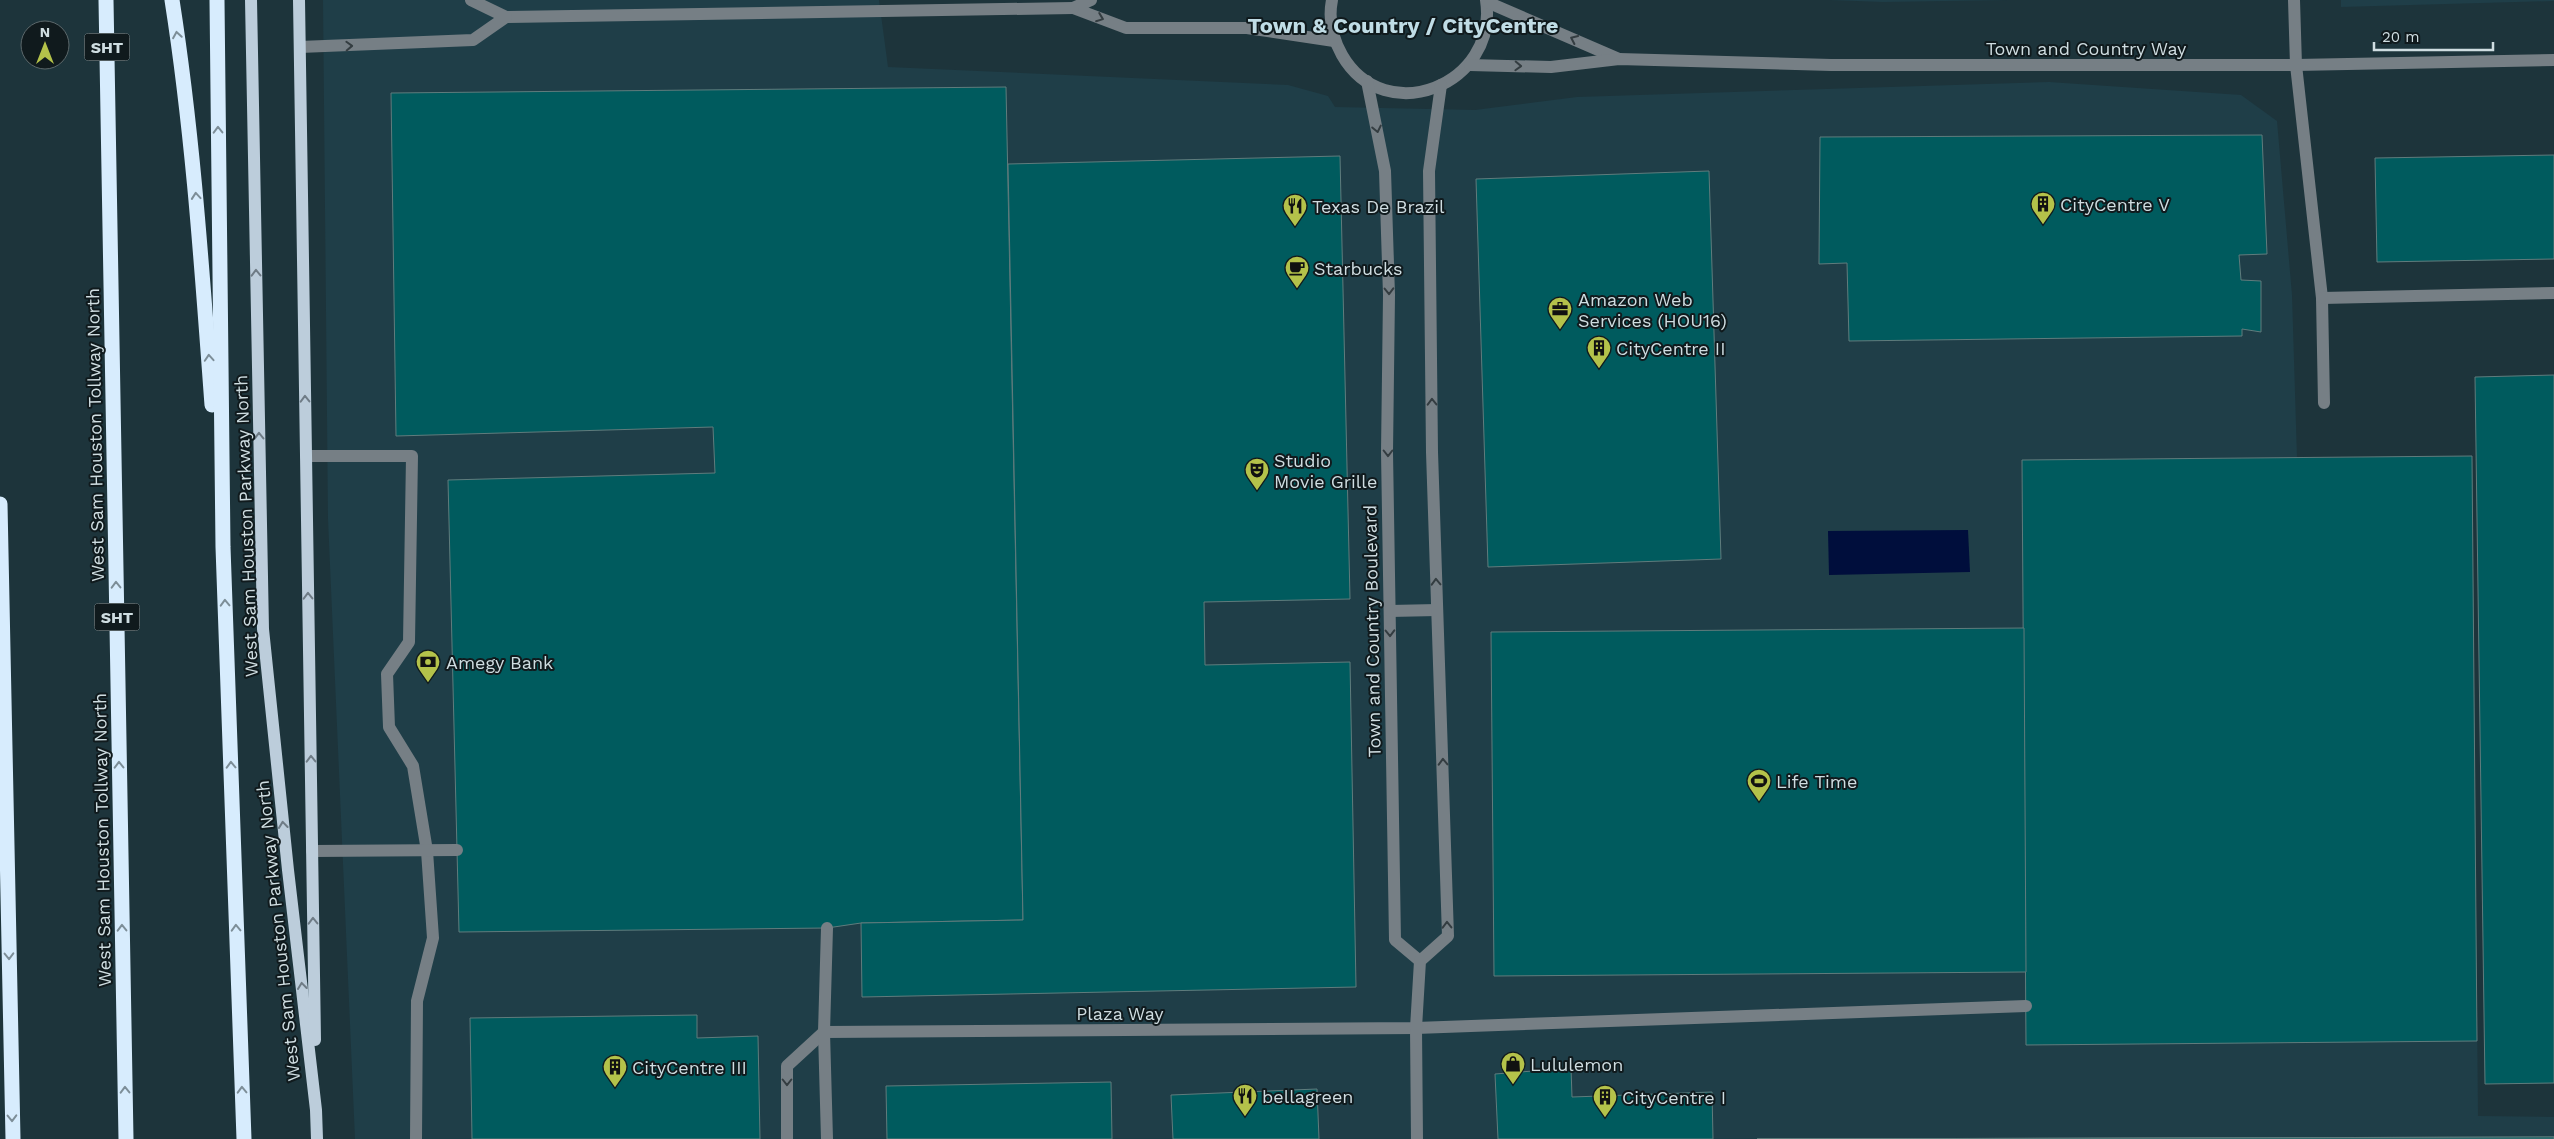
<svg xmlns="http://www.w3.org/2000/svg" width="2554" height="1139" font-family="'Work Sans',sans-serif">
<rect width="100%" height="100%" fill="#1d343b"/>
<g fill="#1f3e48">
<polygon points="323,0 879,0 888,67 1288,85 1328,96 1335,107 1475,110 1577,97 2049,82 2241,95 2277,121 2292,295 2297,458 2472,456 2478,1116 2554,1117 2554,1139 355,1139 328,519"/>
<polygon points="1830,0 2008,0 1883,2"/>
<polygon points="2341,0 2554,0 2554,1 2341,7"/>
</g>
<polygon fill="#000e3c" points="1968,530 1970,572 1829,575 1828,531"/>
<g fill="#005b5e" stroke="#607c7d">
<polygon points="1006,87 1023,920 861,923 827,928 459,932 448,480 715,473 713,427 396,436 391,93"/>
<polygon points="2262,135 2267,254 2239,255 2241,280 2261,281 2261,332 2242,329 2242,336 1849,341 1847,263 1819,264 1820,137"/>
<polygon points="2554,155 2554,259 2377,262 2375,158"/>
<polygon points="1340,156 1350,599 1204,602 1205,665 1350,662 1356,987 862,997 861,923 1023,920 1008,164"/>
<polygon points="1709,171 1721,559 1488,567 1476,179"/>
<polygon points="2554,375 2554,1083 2485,1084 2475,377"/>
<polygon points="2472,456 2477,1041 2026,1045 2022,460"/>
<polygon points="2024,628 2026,972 1494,976 1491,632"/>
<polygon points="697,1015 697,1038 758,1036 760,1139 472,1139 470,1018"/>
<polygon points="1571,1068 1572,1097 1712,1092 1713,1139 1498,1139 1495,1074"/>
<polygon points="1111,1082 1112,1139 887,1139 886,1086"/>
<polygon points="1317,1089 1319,1139 1173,1139 1171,1095"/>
<polygon points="2554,1137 2554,1139 1757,1139"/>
<polygon points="2554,1137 2554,1139 1757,1139"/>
</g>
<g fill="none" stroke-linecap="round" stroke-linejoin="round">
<g stroke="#767f85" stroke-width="12">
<polyline points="1091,0 1073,8 1126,28 1247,28 1334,41"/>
<path d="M1332 0C1328 20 1332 37 1342 55 1385 130 1499 85 1486 0"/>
<polyline points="2294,0 2296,65 2322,298 2324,403"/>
<polyline points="1487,2 1619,59"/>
<polyline points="506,17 1073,8"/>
<polyline points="300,47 473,40 506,17 471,0"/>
<polyline points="1470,65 1551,67 1619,59 1831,65 2296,65 2554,60"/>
<polyline points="1367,81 1385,171 1389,295 1387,452 1395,940 1420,961"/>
<polyline points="2322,298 2554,293"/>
<polyline points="306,456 412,456 409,642 387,674 389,727 413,766 427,851 433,938 417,1001 416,1139"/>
<polyline points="1390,611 1437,610"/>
<polyline points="312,851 457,850"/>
<polyline points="824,1032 1416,1028 2026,1006"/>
<polyline points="787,1139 787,1066 824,1032"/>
<polyline points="827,1139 824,1032 827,928"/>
<polyline points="1417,1139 1416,1028 1420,961 1448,936 1432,452 1429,171 1441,85"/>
</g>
<g stroke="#bccddb" stroke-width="12">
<polyline points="251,0 263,629 288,870 316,1110 317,1139"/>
<polyline points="299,0 315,1040"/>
</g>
<g stroke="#d7ecfd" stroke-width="15">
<polyline points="106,0 126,1139"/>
<path d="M172 0C193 134 202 270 212 405"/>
<polyline points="217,0 223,547 244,1139"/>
<polyline points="0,504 13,1139"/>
</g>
</g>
<defs><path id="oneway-chevron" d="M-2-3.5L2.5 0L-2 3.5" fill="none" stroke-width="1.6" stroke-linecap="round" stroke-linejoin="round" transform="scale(1.25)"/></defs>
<g stroke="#343d41">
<use href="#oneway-chevron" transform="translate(1100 18) rotate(21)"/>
<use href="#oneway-chevron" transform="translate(1574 39) rotate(-155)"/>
<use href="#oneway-chevron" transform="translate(349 46) rotate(-2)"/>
<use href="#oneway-chevron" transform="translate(1518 66) rotate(2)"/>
<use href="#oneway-chevron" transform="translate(1377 129) rotate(78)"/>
<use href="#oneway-chevron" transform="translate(1389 291) rotate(89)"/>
<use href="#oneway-chevron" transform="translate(1432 402) rotate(-91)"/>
<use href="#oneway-chevron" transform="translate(1388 453) rotate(90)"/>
<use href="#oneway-chevron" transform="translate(1436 582) rotate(-92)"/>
<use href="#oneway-chevron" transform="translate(1390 633) rotate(89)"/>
<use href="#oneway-chevron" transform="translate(1443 762) rotate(-92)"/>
<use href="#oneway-chevron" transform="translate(1447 925) rotate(-91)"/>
<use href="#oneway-chevron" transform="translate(787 1082) rotate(90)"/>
</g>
<g stroke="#7d8e98">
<use href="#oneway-chevron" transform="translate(177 35) rotate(-99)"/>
<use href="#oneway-chevron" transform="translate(218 130) rotate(-91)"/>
<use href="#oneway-chevron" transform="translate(196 196) rotate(-95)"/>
<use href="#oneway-chevron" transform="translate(209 358) rotate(-94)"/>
<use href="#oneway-chevron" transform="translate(116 585) rotate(-91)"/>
<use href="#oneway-chevron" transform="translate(225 603) rotate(-92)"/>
<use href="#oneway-chevron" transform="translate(119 765) rotate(-91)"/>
<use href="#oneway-chevron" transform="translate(231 765) rotate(-92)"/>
<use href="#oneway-chevron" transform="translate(122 928) rotate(-91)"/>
<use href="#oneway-chevron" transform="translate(236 928) rotate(-92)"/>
<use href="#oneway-chevron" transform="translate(9 956) rotate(89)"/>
<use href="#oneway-chevron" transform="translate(125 1090) rotate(-91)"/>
<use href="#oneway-chevron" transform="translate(242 1090) rotate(-92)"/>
<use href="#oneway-chevron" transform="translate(12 1118) rotate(89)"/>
</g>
<g stroke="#6f7c86">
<use href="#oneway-chevron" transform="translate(256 273) rotate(-91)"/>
<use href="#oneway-chevron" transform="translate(305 399) rotate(-91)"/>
<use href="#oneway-chevron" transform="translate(259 436) rotate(-91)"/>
<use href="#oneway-chevron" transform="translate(308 596) rotate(-91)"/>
<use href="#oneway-chevron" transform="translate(311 759) rotate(-91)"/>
<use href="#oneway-chevron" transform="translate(283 825) rotate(-96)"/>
<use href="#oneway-chevron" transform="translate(313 921) rotate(-91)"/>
<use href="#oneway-chevron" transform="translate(302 986) rotate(-97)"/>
</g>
<defs>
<symbol id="building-pin" viewBox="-11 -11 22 30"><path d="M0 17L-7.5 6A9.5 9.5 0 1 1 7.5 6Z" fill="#b4c24a" stroke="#101a1d"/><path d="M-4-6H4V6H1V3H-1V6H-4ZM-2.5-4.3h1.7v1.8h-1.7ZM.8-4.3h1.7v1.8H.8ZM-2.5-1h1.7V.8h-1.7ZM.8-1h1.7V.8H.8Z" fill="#111"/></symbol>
<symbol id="restaurant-pin" viewBox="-11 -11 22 30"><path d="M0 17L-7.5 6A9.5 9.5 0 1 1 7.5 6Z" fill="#b4c24a" stroke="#101a1d"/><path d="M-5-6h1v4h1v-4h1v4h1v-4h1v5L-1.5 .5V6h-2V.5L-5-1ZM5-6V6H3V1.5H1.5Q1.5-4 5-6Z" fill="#111"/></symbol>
<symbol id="cafe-pin" viewBox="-11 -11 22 30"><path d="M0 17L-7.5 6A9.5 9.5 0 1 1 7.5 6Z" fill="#b4c24a" stroke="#101a1d"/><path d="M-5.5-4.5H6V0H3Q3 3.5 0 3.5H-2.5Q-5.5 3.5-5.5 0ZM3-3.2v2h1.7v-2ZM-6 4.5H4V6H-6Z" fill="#111"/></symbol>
<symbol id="office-pin" viewBox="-11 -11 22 30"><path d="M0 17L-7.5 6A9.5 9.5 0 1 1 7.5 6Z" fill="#b4c24a" stroke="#101a1d"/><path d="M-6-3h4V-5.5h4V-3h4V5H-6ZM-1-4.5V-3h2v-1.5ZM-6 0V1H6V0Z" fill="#111"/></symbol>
<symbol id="theatre-pin" viewBox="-11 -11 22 30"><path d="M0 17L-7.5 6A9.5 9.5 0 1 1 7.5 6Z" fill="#b4c24a" stroke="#101a1d"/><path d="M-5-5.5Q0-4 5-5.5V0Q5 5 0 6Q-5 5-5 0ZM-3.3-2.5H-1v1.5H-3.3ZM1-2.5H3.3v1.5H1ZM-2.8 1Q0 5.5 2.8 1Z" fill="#111"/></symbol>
<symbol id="bank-pin" viewBox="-11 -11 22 30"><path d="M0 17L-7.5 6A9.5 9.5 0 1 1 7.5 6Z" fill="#b4c24a" stroke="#101a1d"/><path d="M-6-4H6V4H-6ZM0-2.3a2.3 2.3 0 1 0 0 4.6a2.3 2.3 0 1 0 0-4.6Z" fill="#111"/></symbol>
<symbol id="stadium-pin" viewBox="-11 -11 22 30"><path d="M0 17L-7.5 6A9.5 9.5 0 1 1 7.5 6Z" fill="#b4c24a" stroke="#101a1d"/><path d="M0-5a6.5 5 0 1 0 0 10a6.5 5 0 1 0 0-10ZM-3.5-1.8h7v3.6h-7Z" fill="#111"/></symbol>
<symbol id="shop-pin" viewBox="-11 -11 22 30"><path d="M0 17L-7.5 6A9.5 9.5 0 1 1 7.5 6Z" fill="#b4c24a" stroke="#101a1d"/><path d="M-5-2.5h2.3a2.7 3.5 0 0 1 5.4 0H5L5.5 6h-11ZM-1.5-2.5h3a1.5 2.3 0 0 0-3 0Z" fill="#111"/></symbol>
</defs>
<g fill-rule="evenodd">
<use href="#building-pin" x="2029" y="190" width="28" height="38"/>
<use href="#restaurant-pin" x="1281" y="192" width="28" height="38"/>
<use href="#cafe-pin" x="1283" y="254" width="28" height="38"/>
<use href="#office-pin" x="1546" y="295" width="28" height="38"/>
<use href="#building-pin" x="1585" y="334" width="28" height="38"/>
<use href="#theatre-pin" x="1243" y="456" width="28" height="38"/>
<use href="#bank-pin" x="414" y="648" width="28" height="38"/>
<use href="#stadium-pin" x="1745" y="767" width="28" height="38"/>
<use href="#shop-pin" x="1499" y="1050" width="28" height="38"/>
<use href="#building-pin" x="601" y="1053" width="28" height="38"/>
<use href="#restaurant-pin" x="1231" y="1082" width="28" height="38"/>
<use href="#building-pin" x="1591" y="1083" width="28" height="38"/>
</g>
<g text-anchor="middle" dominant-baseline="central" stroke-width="4" stroke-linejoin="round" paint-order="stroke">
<g fill="#101a1d" stroke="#96a2a6" stroke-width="1">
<rect x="84.5" y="33.5" width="45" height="27" rx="4"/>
<rect x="94.5" y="603.5" width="45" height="27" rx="4"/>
</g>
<g font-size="16" font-weight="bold" fill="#cfdde1">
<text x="107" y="47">SHT</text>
<text x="117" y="617">SHT</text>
</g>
<g font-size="18" fill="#cfdde1" stroke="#101a1d">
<text x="2086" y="48">Town and Country Way</text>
<text transform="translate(95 435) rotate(-91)">West Sam Houston Tollway North</text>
<text transform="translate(246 526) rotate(-92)">West Sam Houston Parkway North</text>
<text transform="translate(1372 631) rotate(-91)">Town and Country Boulevard</text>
<text transform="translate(102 840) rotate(-91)">West Sam Houston Tollway North</text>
<text transform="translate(278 931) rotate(-96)">West Sam Houston Parkway North</text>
<text x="1120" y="1013">Plaza Way</text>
</g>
<g font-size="18" fill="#cfdde1" stroke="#101a1d" text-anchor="start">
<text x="2060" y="204">CityCentre V</text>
<text x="1312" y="206">Texas De Brazil</text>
<text x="1314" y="268">Starbucks</text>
<text x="1578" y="299">Amazon Web<tspan x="1578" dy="21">Services (HOU16)</tspan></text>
<text x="1616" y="348">CityCentre II</text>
<text x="1274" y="460">Studio<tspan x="1274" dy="21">Movie Grille</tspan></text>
<text x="446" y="662">Amegy Bank</text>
<text x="1776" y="781">Life Time</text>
<text x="1530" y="1064">Lululemon</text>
<text x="632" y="1067">CityCentre III</text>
<text x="1262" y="1096">bellagreen</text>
<text x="1622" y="1097">CityCentre I</text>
</g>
<g font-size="22" font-weight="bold" fill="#c0dce5" stroke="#101a1d">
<text x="1403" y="25">Town &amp; Country / CityCentre</text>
</g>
</g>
<g transform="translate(45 45)"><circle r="24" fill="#101a1d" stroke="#5c686b"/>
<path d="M0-4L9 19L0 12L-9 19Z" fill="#b4c24a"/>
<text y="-8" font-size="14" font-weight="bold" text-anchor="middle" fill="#cfdde1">N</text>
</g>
<path d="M2374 42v8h119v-8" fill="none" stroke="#cfdde1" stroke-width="2.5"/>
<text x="2382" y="42" font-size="15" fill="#cfdde1" stroke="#101a1d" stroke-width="4" paint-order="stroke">20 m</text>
</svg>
